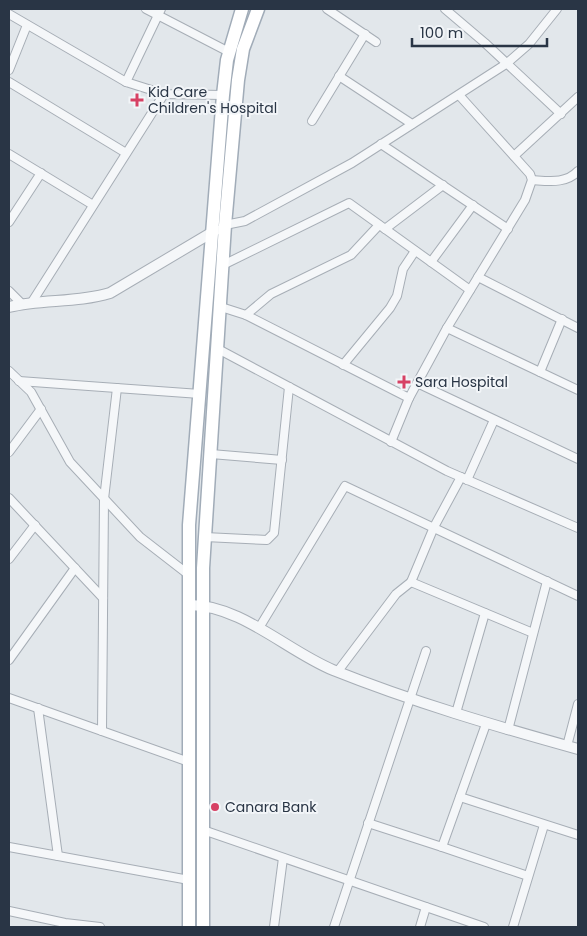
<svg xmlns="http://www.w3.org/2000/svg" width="587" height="936" font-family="Poppins,sans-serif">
<rect width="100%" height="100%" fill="#e2e7eb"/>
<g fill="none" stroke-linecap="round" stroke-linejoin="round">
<defs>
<g id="minor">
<polyline points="146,9 229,52"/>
<polyline points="161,9 126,82 164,94 223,95"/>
<polyline points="327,9 376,42"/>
<polyline points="445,9 485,43 561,114"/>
<polyline points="9,14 126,82"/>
<polyline points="9,70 27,25"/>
<polyline points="339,76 412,124"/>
<polyline points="9,82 126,153"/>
<polyline points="312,121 365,34"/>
<polyline points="381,144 508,229"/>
<polyline points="9,154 93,205"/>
<polyline points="514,156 578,97"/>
<path d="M532 180C549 181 566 184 578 171"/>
<polyline points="9,222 41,173"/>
<polyline points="225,225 245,221 352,163 506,64 529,44 557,9"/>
<polyline points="385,229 443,185"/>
<polyline points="431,262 473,205"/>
<polyline points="223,265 349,203 470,290"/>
<polyline points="478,277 578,328"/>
<polyline points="9,291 22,304"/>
<polyline points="32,302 164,94"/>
<polyline points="221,307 246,315 409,398 447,328 525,200 532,180 530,174 459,95"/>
<polyline points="246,315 271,294 351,255 379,225"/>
<polyline points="447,328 578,390"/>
<polyline points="218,349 447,471 578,528"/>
<polyline points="343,365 390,308 397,296 403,269 415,251"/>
<polyline points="9,371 31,392 70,462 140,537 189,575"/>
<polyline points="540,372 562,319"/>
<polyline points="19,381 200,394"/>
<polyline points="417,383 578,459"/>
<polyline points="391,442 409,398"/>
<polyline points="9,452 41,409"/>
<polyline points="211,454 282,460"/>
<polyline points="461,477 434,527 411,582 533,633"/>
<polyline points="467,480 494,420"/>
<polyline points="9,498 103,598"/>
<polyline points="205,537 267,540 274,533 289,387"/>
<polyline points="9,559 35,525"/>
<polyline points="259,628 345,486 578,596"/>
<polyline points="9,660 75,568"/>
<polyline points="338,671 396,594 411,582"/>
<polyline points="9,698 189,762"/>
<polyline points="38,708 58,856"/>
<polyline points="456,713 485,613"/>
<polyline points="508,730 547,581"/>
<polyline points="102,731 104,499 117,388"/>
<polyline points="567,746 578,704"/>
<polyline points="460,797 578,835"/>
<polyline points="368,823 442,847 486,724"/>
<polyline points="203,830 484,927"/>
<polyline points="9,847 189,880"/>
<polyline points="442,847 528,876"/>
<polyline points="9,911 65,923 100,927"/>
<polyline points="274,927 283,858"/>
<polyline points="334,927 426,651"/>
<polyline points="420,927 426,907"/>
<polyline points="513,927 544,825"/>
</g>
<g id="tertiary">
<path d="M9 307C42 299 77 303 110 293L216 230"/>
<path d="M189 605C241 605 287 651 333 670 413 702 495 726 578 749"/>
</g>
<g id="primary">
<polyline points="189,927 189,525 223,95 227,60 242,9"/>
<polyline points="203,927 203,568 225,225 238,80 243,49 258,9"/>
</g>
</defs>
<use href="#minor" stroke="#a7aeb6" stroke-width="10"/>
<use href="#tertiary" stroke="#a7aeb6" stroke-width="12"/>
<use href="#primary" stroke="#a1acb8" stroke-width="15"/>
<use href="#minor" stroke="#f5f7f9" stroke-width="8"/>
<use href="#tertiary" stroke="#f5f7f9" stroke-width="10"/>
<use href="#primary" stroke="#fff" stroke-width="12"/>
</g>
<g fill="#d74164" stroke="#f2f5f8" stroke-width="2">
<path d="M134.5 92.5h5v5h5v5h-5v5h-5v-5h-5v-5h5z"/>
<path d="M401.5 374.5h5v5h5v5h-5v5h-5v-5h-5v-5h5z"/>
<circle cx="215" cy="807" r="5"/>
</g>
<g text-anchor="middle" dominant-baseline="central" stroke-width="4" stroke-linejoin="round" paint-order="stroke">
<g font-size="14" fill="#293545" stroke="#f2f5f8" text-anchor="start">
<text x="148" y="92">Kid Care<tspan x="148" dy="16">Children's Hospital</tspan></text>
<text x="415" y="382">Sara Hospital</text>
<text x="225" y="807">Canara Bank</text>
</g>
</g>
<rect width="587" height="936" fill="none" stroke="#293545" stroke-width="20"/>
<path d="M412 38v8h135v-8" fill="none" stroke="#293545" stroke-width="2.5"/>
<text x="420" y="38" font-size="15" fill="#293545" stroke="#f2f5f8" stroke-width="4" paint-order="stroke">100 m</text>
</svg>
